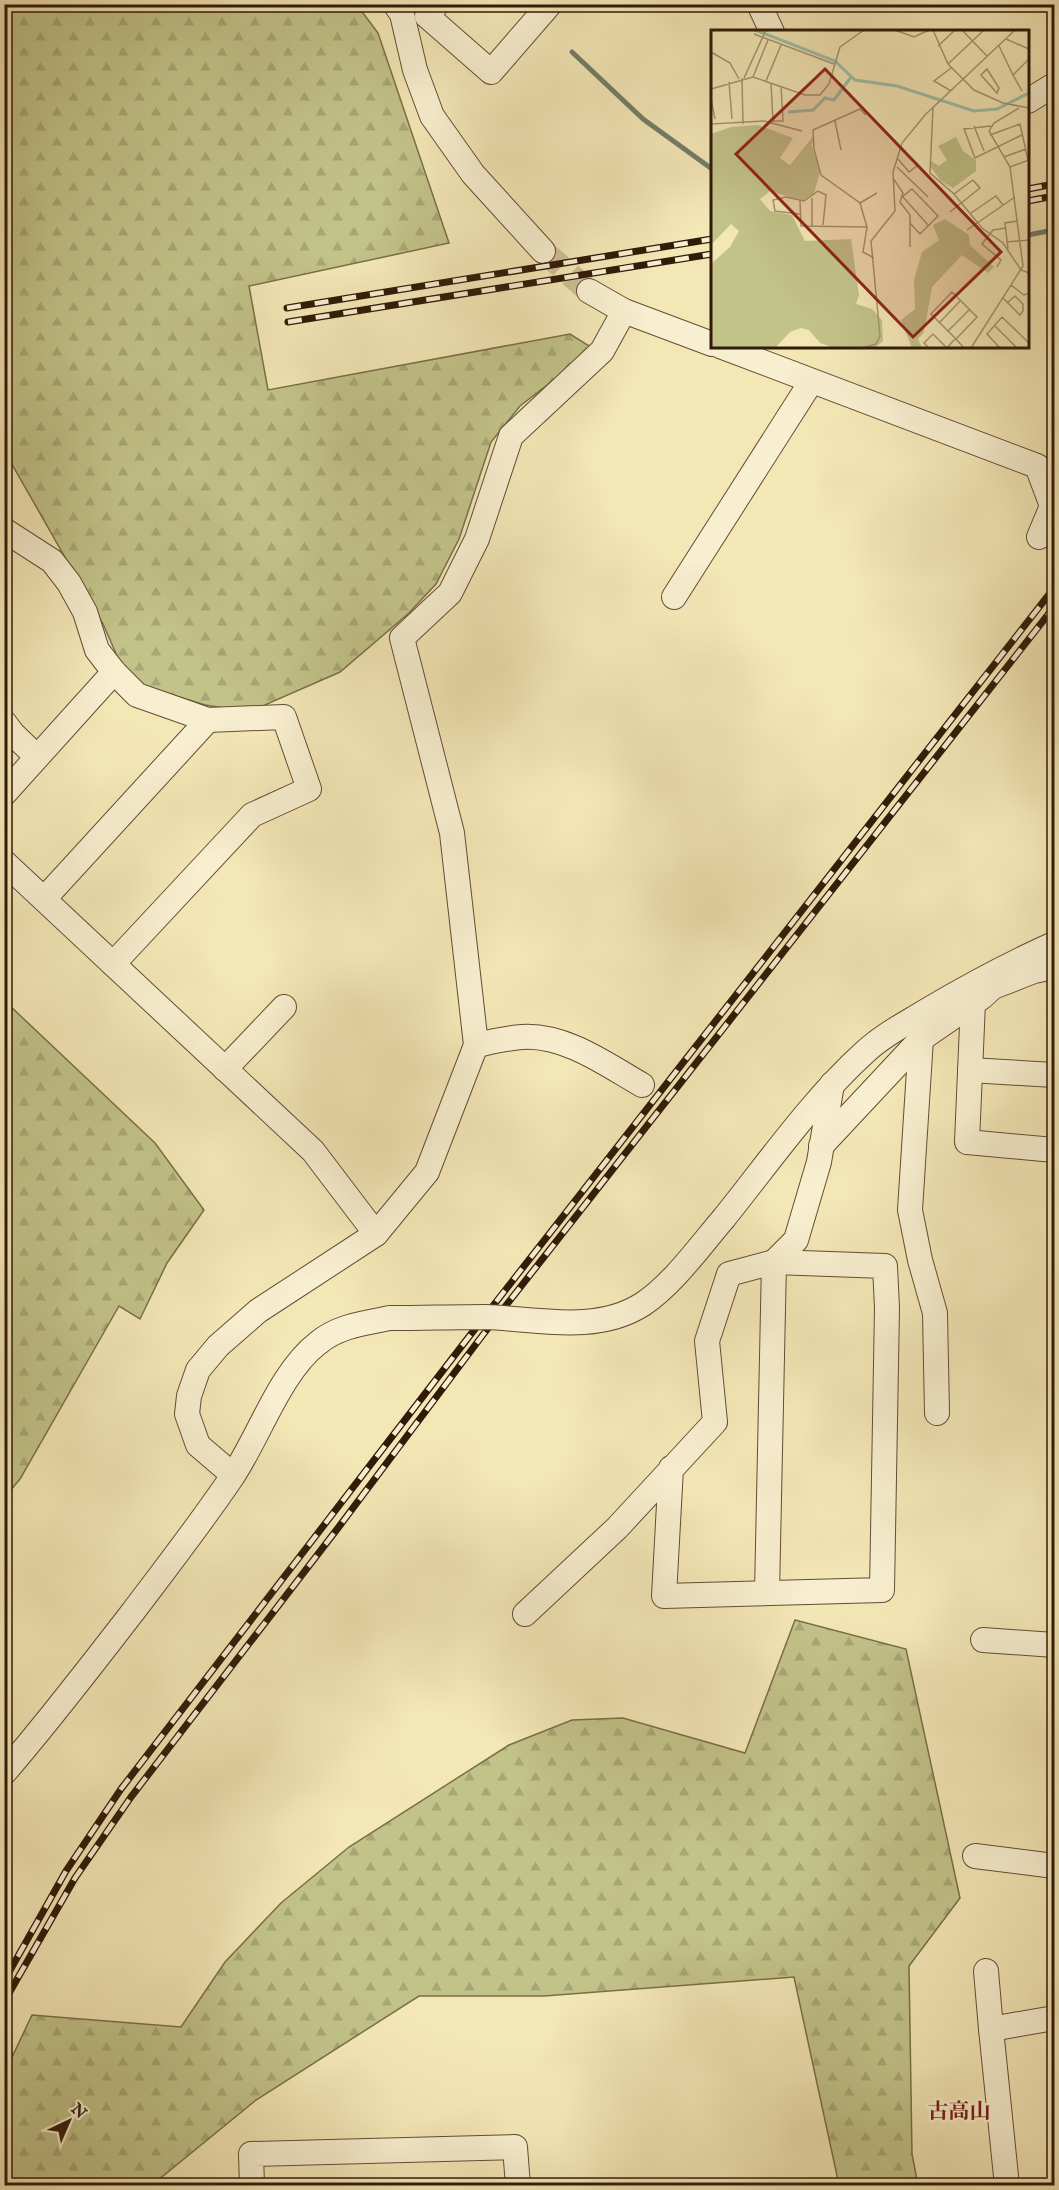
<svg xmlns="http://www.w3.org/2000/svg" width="1059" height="2190" font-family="'IM FELL English','Noto Serif JP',serif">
<defs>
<pattern id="forest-firs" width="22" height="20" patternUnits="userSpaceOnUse" patternTransform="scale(1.5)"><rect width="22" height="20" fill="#c2c389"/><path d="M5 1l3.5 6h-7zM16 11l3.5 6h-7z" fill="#a7a775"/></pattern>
</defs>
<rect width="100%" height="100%" fill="#f4e7b6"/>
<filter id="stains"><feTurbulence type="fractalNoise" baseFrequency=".00333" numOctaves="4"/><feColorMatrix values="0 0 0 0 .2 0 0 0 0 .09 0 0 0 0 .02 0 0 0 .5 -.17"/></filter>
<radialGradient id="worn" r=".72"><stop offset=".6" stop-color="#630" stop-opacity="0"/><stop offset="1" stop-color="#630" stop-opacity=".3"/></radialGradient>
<g fill="url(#forest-firs)" stroke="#7a6e48" stroke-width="1.5">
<polygon points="4,5 357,5 378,33 449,243 249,286 268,390 570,334 594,349 520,406 491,442 459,539 436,584 409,613 340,672 249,712 205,705 128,681 103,624 5,452"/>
<polygon points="5,1004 9,1005 155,1143 204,1210 167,1263 140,1319 119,1306 20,1479 5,1497"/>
<polygon points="795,1620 906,1649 960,1898 909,1966 912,2154 918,2185 839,2185 794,1977 544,1996 419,1996 256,2100 152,2185 5,2185 5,2072 32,2015 181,2027 225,1962 281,1903 349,1847 509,1745 572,1720 623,1718 745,1753"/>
</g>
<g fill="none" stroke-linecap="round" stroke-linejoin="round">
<g stroke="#727e68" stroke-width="5">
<polyline points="572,52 643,119 712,169"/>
<polyline points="1028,235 1054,230"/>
</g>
<polyline stroke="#cdbe93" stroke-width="24" stroke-dasharray="24 12" stroke-linecap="butt" points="543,251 589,291"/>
<defs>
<g id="minor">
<polyline points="395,4 402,14 415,70 432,116 473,174 543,251"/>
<polyline points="437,4 427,16 491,72 550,4"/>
<polyline points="759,4 772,32"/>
<polyline points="1028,101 1054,85"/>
<polyline points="589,291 624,311"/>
<polyline points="720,346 1037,466 1052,506 1039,537"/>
<polyline points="4,530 52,561 69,583 85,612 97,650 114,672 137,695 208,720 284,717 309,789 252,815 113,964"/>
<polyline points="674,597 811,382"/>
<polyline points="4,722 13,734 37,757"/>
<polyline points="4,794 114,672"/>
<polyline points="4,862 313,1151 376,1234"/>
<polyline points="44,899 208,720"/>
<polyline points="973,1002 967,1142 1054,1150"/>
<polyline points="921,1039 910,1210 920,1260 935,1313 937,1413"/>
<path d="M476 1045C491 1042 507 1038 522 1037 565 1034 607 1065 642 1085"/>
<polyline points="225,1069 284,1007"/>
<polyline points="970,1070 1054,1075"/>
<polyline points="821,1146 921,1039 982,997 993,987 1034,971 1054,967"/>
<path d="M724 1218C769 1162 812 1100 865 1052 883 1035 905 1024 926 1011 968 986 1009 964 1054 944"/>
<polyline points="233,1475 198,1445 187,1414 189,1396 198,1370 218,1346 258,1311 376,1234 427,1172 476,1045 452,833 402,638 450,593 477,539 511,436 602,351 624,311 712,344"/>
<polyline points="767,1593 774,1262 796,1240 819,1162 832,1084"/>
<polyline points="525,1614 617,1528 715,1422 707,1341 729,1274 774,1262 885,1266 887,1308 882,1590 664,1596 671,1468"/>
<polyline points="983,1640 1054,1645"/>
<path d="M4 1773C49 1721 90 1667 132 1613 166 1568 201 1523 232 1477 259 1437 280 1372 318 1343 338 1326 365 1323 390 1318"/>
<polyline points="975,1856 1054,1866"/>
<polyline points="986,1971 991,2029"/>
<polyline points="252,2186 251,2154 515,2147 518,2186"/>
<polyline points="1007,2186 991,2029 1054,2018"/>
</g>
</defs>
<use href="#minor" stroke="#624d34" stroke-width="26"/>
<use href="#minor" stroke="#f8efd0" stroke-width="24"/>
<defs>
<g id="rail">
<polyline points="1028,189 1054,184"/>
<polyline points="1028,201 1054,196"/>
<polyline points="287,308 712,239"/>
<polyline points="288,322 712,254"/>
<polyline points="4,1981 66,1871 121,1789 471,1334 1054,588"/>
<polyline points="4,2002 75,1878 131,1797 338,1528 482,1336 1054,607"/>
</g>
</defs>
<use href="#rail" stroke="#311a08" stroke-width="7"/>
<use href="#rail" stroke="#f8efd0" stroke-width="4.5" stroke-dasharray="14" stroke-linecap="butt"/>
<defs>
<path id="minor-bridge" d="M390 1318C422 1318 454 1317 486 1317 537 1319 597 1334 643 1304 673 1284 700 1246 724 1218"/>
</defs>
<use href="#minor-bridge" stroke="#624d34" stroke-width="26" stroke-linecap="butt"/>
<use href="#minor-bridge" stroke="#f8efd0" stroke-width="24"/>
</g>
<g text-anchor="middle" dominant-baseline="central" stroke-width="4.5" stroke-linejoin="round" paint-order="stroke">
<g font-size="21" font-weight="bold" fill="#7a1f14" stroke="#f8efd0">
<text x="959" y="2112">古高山</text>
</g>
</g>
<g transform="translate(711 30)">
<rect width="318" height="318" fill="#f4e7b6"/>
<path d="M47 95 82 108 69 128 79 135 103 105 101 116 109 142 103 164 91 171 59 161 49 169 59 181 81 185 94 211 140 209 148 265 145 274 161 279 171 290 172 311 164 318H123L109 313 98 300 90 298 79 302 64 318H0V234L19 217 28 201 20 194 0 215V104L20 97ZM245 107 252 121 265 130V141L242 158 230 151 219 136 220 131 228 136 236 130 227 116ZM234 189 258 205 259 215 283 237 277 243 251 225 221 257 213 302 207 309 211 318H201L190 290 204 279 203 250 211 222 228 210 222 195Z" fill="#c2c389"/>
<path fill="none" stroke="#9ec1a8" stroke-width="3" d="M44 0 124 31 144 50 186 56 263 81 286 79 318 63M77 82 102 80 114 68 123 70 140 47"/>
<path fill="none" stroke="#a69570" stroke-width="1.5" d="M184 0 203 7 218 0M222 0 237 34 263 60 292 73 318 78M251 0 276 26M43 4 123 34M295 9 318 19M227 16 244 0M288 16 302 45 318 29M0 22 19 33 28 49M237 34 273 0M276 39 288 58 286 63 270 45ZM302 45 311 61M42 47 57 10M31 48 32 94M33 48 55 0M55 51 70 15M18 52 21 89M60 53 62 91H72L70 56M0 59 42 47 94 65H109L118 54 129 17 153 0M240 61 223 51 240 38M0 69 4 89M222 78 219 143 243 164 271 198 292 213 310 240 318 243M155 85 149 79 102 100 103 119 110 145 149 173 156 197 152 222 163 228M124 91 130 120M0 94 53 91 91 101M263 96 273 121M280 96 253 99 264 128 311 105M279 105 309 94 317 130M293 127 315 119M187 129 198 142 207 135M186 137 217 167M299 137 318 130M182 148 192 163 189 172 199 185V217M191 167 201 159 227 186 209 204 199 193M192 167 217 195M101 168V196M89 171 90 196 156 197M149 173 166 163M239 182 269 158 262 150 243 164M260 183 285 166 292 175M89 184 64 181 62 170 75 167 93 171 107 161 115 165 112 195M256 200 304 167M295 212 318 210M297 219 294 193 307 191M286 237 290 230 271 214 282 200 295 198M300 255 313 265 318 263M292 268 309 285 312 281V274L304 266 296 273M229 292 250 270M284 296 306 318M237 301 259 279M151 318 165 314 169 306 160 211 184 181 182 142 191 113 214 85 304 0M218 318 213 313 222 304 236 318M236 318 242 311 245 309 247 307 266 287 241 262 220 284 245 309 253 318M260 318 312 236 299 137 278 101 283 93 308 78M289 318 276 304 291 287 318 313"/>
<path fill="#8f2418" fill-opacity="0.15" stroke="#8f2418" stroke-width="3" d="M114 39 290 222 202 307 25 124Z"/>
<rect width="318" height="318" fill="none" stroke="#311a08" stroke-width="3"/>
</g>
<rect width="1059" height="2190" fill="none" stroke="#f4e7b6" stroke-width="24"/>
<rect x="6" y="6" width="1047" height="2178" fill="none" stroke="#311a08" stroke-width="3"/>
<rect x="12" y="12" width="1035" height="2166" fill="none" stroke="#311a08" stroke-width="1.5"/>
<g transform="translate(69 2121) rotate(44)" stroke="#f8efd0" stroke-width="4.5" paint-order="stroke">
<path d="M0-4.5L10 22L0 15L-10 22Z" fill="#311a08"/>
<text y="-9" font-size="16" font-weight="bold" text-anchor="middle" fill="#311a08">N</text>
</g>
<rect width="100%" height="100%" filter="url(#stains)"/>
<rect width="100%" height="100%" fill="url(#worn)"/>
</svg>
